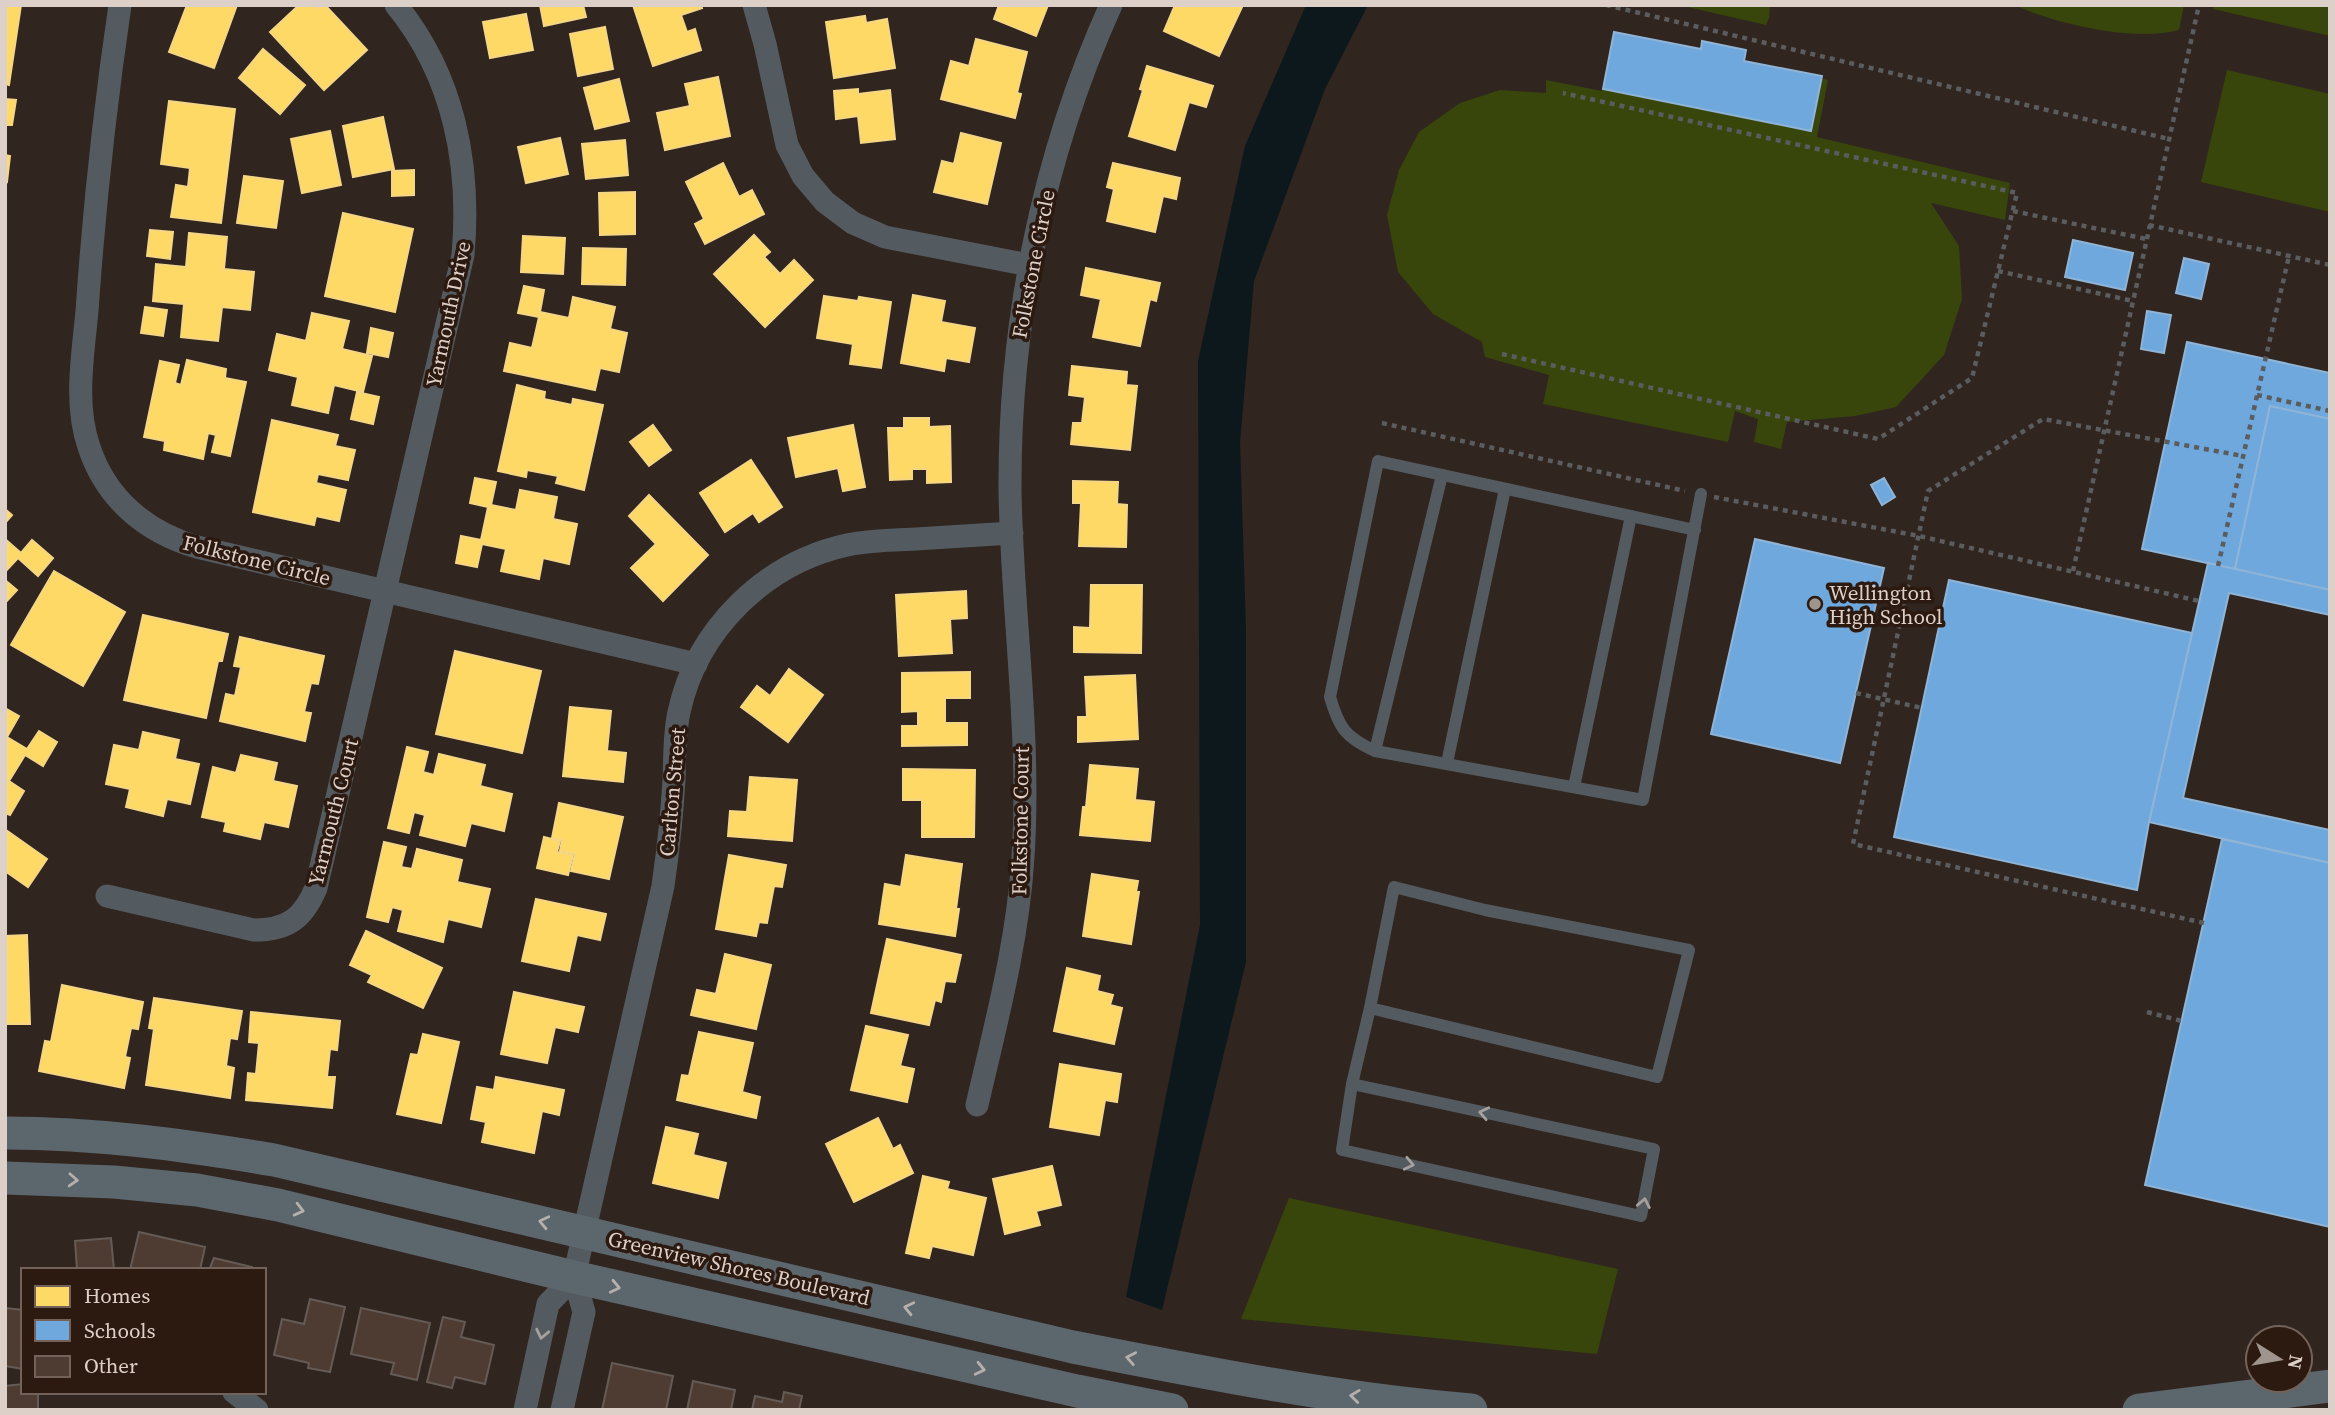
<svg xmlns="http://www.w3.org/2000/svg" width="2335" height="1415" font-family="'Source Serif 4',serif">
<rect width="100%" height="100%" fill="#30251f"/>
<g fill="#38460c">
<polygon points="1679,5 1770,5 1769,18 1766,25"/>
<path d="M2014 5H2184L2179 30C2133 42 2057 24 2014 5Z"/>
<polygon points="2214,5 2330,5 2330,36 2213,9"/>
<polygon points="1617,32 1828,80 1817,137 2010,183 2005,220 1931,203 1959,246 1962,299 1944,355 1896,407 1855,416 1787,422 1781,449 1754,442 1758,419 1735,411 1728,442 1543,404 1549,375 1485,357 1482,342 1433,314 1398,272 1387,215 1399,170 1419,132 1460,103 1500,90 1546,93 1546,80 1602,91"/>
<polygon points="2227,70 2330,94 2330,212 2201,182"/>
<polygon points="1289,1198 1618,1269 1597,1354 1241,1319"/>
</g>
<polygon fill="#0d181c" points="1306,5 1368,5 1325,89 1254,281 1240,442 1246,629 1246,962 1162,1310 1126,1297 1200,925 1198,361 1245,146"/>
<g fill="#ffd966" stroke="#f5d684" stroke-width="2">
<polygon points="5,5 21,5 9,85 5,84"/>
<polygon points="187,5 237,5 214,68 169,52"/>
<polygon points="299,5 316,5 318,8 325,5 367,50 324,90 270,32"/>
<polygon points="540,5 583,5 586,17 544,26"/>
<polygon points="633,5 701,5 702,8 681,15 687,32 695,29 701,50 653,66"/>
<polygon points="999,5 1048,5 1036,36 994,19"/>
<polygon points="1175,5 1243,5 1219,56 1164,31"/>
<polygon points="526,14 533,50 490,58 483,22"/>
<polygon points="865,16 866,23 887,19 895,68 834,78 826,22"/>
<polygon points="605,27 613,69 578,76 570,34"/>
<polygon points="976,39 1027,52 1017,93 1021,94 1015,118 941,99 951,61 969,66"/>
<polygon points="263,49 305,85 280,114 239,78"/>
<polygon points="1147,66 1213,86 1206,107 1189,102 1175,150 1129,136 1143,90 1140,89"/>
<polygon points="718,77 730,136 665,150 657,113 690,106 685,84"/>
<polygon points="619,79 629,121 595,129 584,88"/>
<polygon points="858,89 858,94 890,90 895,139 861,143 858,116 836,119 834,91"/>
<polygon points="5,99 16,100 12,125 5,125"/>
<polygon points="169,101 235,109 221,223 171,217 176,185 188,187 190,168 161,164"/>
<polygon points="383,117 394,169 353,177 343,126"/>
<polygon points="330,131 341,185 302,193 291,139"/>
<polygon points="961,133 1001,143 987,204 934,192 942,161 954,164"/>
<polygon points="560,138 568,174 526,183 518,147"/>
<polygon points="625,140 628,175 586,179 582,144"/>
<polygon points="5,155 10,156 7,182 5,181"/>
<polygon points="723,163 739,197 752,190 764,214 705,244 695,224 704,219 686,182"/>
<polygon points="1113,163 1180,178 1176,199 1163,196 1155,232 1107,221 1114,189 1107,187"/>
<polygon points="414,170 414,195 392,196 392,171"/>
<polygon points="244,176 283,181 276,228 237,223"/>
<polygon points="635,192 635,234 600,235 599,193"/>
<polygon points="343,213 413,229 395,312 325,296"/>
<polygon points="150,230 173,232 170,259 147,256"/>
<polygon points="189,233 227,237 224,269 254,272 250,310 222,307 218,341 181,337 184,304 153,301 156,264 186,267"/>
<polygon points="754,235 770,252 764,257 780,274 794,260 813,280 765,327 714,274"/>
<polygon points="523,236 565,238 563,274 521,272"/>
<polygon points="583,248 626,249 625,285 582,284"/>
<polygon points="1086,268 1160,283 1156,301 1150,299 1140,346 1093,337 1101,299 1081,295"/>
<polygon points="524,286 544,290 540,312 569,318 573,297 615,307 610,329 627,333 619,372 600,368 595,390 504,371 510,343 532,348 539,317 518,313"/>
<polygon points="913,295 945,301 941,322 975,328 969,362 946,358 944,371 901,363"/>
<polygon points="824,296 858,301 859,297 891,302 881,368 850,364 853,344 817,338"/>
<polygon points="145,307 167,310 163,336 141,333"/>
<polygon points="312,313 349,321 342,349 372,356 363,392 334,385 328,413 292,405 298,377 269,370 277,334 306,341"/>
<polygon points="371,328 393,333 388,357 367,353"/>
<polygon points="187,360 226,369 225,378 246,382 230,456 212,452 216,435 208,433 203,459 164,450 165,441 144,437 160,361 179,365 175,383 181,385"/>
<polygon points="1072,366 1127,372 1126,385 1137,386 1130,450 1071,444 1073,423 1082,423 1085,397 1069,395"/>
<polygon points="517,385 545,392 544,399 572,405 573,399 603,405 584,490 556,483 558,476 527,470 526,477 498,471"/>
<polygon points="357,392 379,397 373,424 351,419"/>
<polygon points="904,418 929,418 929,427 950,426 951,482 927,483 927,469 912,469 912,479 890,480 888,428 904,428"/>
<polygon points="272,420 338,435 335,446 355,450 348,480 318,474 316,483 346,490 339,521 316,516 314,525 253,512"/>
<polygon points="653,425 671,450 649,466 630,442"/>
<polygon points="853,425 865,487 843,491 838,468 796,477 788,438"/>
<polygon points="751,460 782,507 759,522 753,513 725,532 700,493"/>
<polygon points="475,478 496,482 491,505 516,510 520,490 557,497 553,519 577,524 569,564 543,558 539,579 501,571 506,549 482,544 477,567 456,563 461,536 481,540 488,507 470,503"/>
<polygon points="1073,481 1118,482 1117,504 1127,505 1126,547 1079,546 1081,503 1073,503"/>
<polygon points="649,495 708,555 663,601 631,568 656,544 629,516"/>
<polygon points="5,509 12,515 5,523"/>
<polygon points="5,539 21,553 32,540 53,558 38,576 18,558 5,572"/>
<polygon points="54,571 125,612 83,686 11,645"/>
<polygon points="5,580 17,590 5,603"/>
<polygon points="1091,585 1142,585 1141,653 1074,652 1074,627 1090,628"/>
<polygon points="966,591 967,618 950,619 952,653 899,656 896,595"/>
<polygon points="143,615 228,634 222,661 218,661 206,718 124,700"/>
<polygon points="240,637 324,656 318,684 311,683 304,712 311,713 305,741 220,721 226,694 235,696 241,667 234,666"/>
<polygon points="455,651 541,671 522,753 436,734"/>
<polygon points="789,669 823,695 788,742 741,707 757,686 770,696"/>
<polygon points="970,672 970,698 945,698 945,723 967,723 967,745 902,746 902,726 918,726 918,711 902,712 902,673"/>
<polygon points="1135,675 1138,739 1078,742 1078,717 1087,717 1085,677"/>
<polygon points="570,707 611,711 607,751 626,753 623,782 563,776"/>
<polygon points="5,708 19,716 7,737 27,749 39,731 57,742 43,766 25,755 9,781 24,791 10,815 5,813"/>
<polygon points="143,732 179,740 175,759 199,764 190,804 167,799 163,816 126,807 130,789 106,784 114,745 139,750"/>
<polygon points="407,747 428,752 423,772 434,775 439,754 485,765 480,786 512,794 504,831 471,823 465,846 420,835 425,815 414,812 409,833 388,828"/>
<polygon points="241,755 277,763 273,781 297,786 288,827 264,822 260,839 224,831 226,822 202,817 213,767 236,773"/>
<polygon points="1090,765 1138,769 1135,800 1154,802 1150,841 1080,835 1083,807 1086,807"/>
<polygon points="903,769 975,770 974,837 922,837 922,800 903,800"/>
<polygon points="750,777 797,780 792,841 728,836 730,811 747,812"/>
<polygon points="559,803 623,817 609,879 571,871 575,854 560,851 562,840 552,838"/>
<polygon points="6,830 47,859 28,887 5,871"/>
<polygon points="544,837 560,841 557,852 573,855 568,875 537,868"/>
<polygon points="384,842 406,847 401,867 412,869 417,849 462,860 457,882 490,889 481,927 448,919 443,942 398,931 403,910 392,907 388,922 367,917"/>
<polygon points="729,855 786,865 782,887 774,886 767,923 759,922 756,936 716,929"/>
<polygon points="906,855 962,864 956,909 959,909 955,936 879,924 885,884 901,887"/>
<polygon points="1092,874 1138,881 1136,892 1139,892 1131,944 1083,936"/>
<polygon points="536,899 606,914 600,940 577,935 569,971 522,961"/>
<polygon points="366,931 442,968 423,1008 368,982 372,975 350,965"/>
<polygon points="27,935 30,1024 5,1024 5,936"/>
<polygon points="887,939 961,955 955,982 945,981 941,1002 935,1000 929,1025 871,1013"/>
<polygon points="725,954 771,965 756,1029 691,1015 697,990 716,994"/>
<polygon points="1067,968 1100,976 1097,991 1113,995 1110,1005 1122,1008 1114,1044 1054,1031"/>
<polygon points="62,985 143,1002 138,1029 131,1028 125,1057 130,1058 124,1088 39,1071 45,1041 51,1042"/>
<polygon points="514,992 584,1007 578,1032 555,1027 547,1063 501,1054"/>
<polygon points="154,998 242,1011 237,1039 230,1038 226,1066 234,1068 230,1098 146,1085 154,1029 149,1028"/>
<polygon points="251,1012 340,1021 337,1050 330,1049 327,1077 335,1077 332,1108 246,1100 248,1073 256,1074 259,1043 249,1042"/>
<polygon points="866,1026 908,1035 900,1066 914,1069 907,1102 851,1090"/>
<polygon points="699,1032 753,1043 742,1092 760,1097 756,1118 677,1100 682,1075 689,1076"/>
<polygon points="423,1034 459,1042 441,1123 397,1114 411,1054 418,1055"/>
<polygon points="1060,1064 1121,1074 1117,1102 1105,1100 1099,1135 1050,1127"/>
<polygon points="496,1077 564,1090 559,1115 542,1111 534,1153 482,1142 486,1122 471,1119 477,1087 494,1090"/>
<polygon points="878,1118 893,1149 900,1145 913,1173 854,1202 826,1144"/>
<polygon points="666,1127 698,1134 693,1155 726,1163 718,1198 653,1183"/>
<polygon points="1052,1166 1061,1205 1036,1211 1040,1225 1005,1234 993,1179"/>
<polygon points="923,1176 949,1182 947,1189 986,1198 973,1255 932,1246 929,1258 906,1253"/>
</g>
<g fill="#6fa8dc" stroke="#90b4d6" stroke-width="2">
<polygon points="1614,32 1701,49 1702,41 1746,50 1744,61 1822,76 1811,131 1603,89"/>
<polygon points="2073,240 2133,253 2125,290 2065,277"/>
<polygon points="2184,258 2209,264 2201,299 2176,293"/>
<polygon points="2147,311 2171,315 2164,353 2141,349"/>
<polygon points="2187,342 2330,373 2330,419 2270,406 2235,569 2142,549"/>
<polygon points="2270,406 2330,419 2330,590 2235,569"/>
<polygon points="1884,478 1895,497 1882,505 1871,485"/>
<polygon points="1755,539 1884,568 1840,763 1711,734"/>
<polygon points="2208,563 2330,590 2330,615 2229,593 2183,798 2330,830 2330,863 2149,822"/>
<polygon points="1949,580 2192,633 2149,822 2137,890 1894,837"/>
<polygon points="2222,839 2330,863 2330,1227 2145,1185"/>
</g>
<g fill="#4e3c32" stroke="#655b56" stroke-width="2">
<polygon points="139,1232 205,1247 200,1270 130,1270"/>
<polygon points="111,1238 114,1270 77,1270 75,1241"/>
<polygon points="214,1258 252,1267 252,1270 209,1270"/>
<polygon points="310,1299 345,1307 330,1372 308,1368 309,1363 274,1355 282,1319 304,1324"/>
<polygon points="5,1308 23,1310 23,1369 5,1366"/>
<polygon points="361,1308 430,1323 417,1380 391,1374 394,1363 351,1354"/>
<polygon points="443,1317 465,1322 461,1337 494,1345 485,1384 455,1377 452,1388 427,1382"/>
<polygon points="612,1363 673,1376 666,1410 602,1410"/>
<polygon points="693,1381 735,1390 731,1410 687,1410"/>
<polygon points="23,1384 23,1392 38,1392 38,1410 5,1410 5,1386"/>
<polygon points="784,1392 802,1396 799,1410 752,1410 755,1396 782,1402"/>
</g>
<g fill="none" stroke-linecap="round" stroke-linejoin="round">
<g stroke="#5a5c5e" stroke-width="4.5" stroke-dasharray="5 5" stroke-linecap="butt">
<polyline points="1606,5 2169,139"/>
<polyline points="2013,211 2146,239"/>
<polyline points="2149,225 2330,265"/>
<polyline points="1998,271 2133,301"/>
<polyline points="1502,354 1878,439 1972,378 2017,193 1563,93"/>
<polyline points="2257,395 2330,411"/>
<polyline points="1382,423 1685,491"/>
<polyline points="1714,497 1919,536 2199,601"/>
<polyline points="2218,566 2289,256"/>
<polyline points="2073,571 2199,5"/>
<polyline points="1856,693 1922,708"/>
<polyline points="2204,923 1853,844 1928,491 2043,419 2243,456"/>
<polyline points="2147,1012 2182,1021"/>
</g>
<g stroke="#545b60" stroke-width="12">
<path d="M1695 530 1378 461 1330 697C1339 728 1345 737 1375 751L1643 800 1701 494"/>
<polyline points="1375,751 1442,475"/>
<polyline points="1447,763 1505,489"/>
<polyline points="1574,787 1631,516"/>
<polygon points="1394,887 1485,910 1689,950 1657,1077 1370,1008"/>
<polyline points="1352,1084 1654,1149 1641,1216 1342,1150 1352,1084 1370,1008"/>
</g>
<g stroke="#545b60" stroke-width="23">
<path d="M120 5C105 107 94 208 87 311 83 355 74 404 89 447 106 499 146 532 197 547L696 664"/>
<polyline points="754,5 765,44 787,145 803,176 825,202 853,223 885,237 1029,265"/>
<path d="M107 896 254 930C287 930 303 919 316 888L463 255C471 165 454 76 396 5"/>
<path d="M977 1105C996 1023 1018 941 1023 857 1031 735 1012 613 1010 491 1009 325 1042 157 1111 5"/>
<polyline points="234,1392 257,1410"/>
<polyline points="525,1410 548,1304 574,1277"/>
<path d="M562 1410 584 1312 574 1277 663 886C668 851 672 816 674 780 675 757 674 735 679 712 697 629 765 563 847 545 870 540 893 540 916 539 948 537 980 535 1012 533"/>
</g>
<g stroke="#5c666d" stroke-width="33">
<path d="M5 1133C96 1133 185 1145 274 1160L1073 1347C1205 1373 1337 1399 1471 1410"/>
<polyline points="5,1178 114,1182 197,1190 278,1205 574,1277 1077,1391 1172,1410"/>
<polyline points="2139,1410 2330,1386"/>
</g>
</g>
<defs><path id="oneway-chevron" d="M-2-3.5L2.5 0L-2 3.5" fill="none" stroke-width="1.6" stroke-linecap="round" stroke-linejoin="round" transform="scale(1.75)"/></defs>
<g stroke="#a6a19f">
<use href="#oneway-chevron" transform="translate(1484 1113) rotate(-168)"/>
<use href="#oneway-chevron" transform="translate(1409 1164) rotate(12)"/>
<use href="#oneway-chevron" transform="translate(1644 1203) rotate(-79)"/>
<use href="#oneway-chevron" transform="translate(542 1334) rotate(102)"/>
</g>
<g stroke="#b6b0ad">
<use href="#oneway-chevron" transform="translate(73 1180) rotate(3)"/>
<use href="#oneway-chevron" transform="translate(299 1210) rotate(14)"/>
<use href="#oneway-chevron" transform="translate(544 1222) rotate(-167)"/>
<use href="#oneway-chevron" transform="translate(615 1287) rotate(13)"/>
<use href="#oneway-chevron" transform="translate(909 1308) rotate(-167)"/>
<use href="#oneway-chevron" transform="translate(1131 1358) rotate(-169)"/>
<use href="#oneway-chevron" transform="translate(980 1369) rotate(13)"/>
<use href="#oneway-chevron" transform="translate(1355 1396) rotate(-173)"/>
</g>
<circle fill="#a0948e" stroke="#2c190f" stroke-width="2.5" cx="1815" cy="604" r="7"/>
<g text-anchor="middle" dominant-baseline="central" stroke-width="7" stroke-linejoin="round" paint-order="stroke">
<g font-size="21" fill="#ddd0c9" stroke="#2c190f">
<text transform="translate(1033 264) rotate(-79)">Folkstone Circle</text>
<text transform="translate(448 314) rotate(-78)">Yarmouth Drive</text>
<text transform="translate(257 560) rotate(14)">Folkstone Circle</text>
<text transform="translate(672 792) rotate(-85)">Carlton Street</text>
<text transform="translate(333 812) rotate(-76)">Yarmouth Court</text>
<text transform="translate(1020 821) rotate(-89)">Folkstone Court</text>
<text transform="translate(739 1268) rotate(13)">Greenview Shores Boulevard</text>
</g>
<g font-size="21" fill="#ddd0c9" stroke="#2c190f" text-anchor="start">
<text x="1829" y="592">Wellington<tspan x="1829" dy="24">High School</tspan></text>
</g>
</g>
<rect width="2335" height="1415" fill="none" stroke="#ddd0c9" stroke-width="14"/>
<rect x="21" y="1268" width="245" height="126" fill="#2c190f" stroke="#736259" stroke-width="2"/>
<rect x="35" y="1286" width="35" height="21" fill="#ffd966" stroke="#736259" stroke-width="2"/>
<text x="84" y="1303" font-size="21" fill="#ddd0c9">Homes</text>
<rect x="35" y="1320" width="35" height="21" fill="#6fa8dc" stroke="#736259" stroke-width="2"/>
<text x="84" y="1338" font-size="21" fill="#ddd0c9">Schools</text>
<rect x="35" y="1356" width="35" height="21" fill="#4e3c32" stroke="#736259" stroke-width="2"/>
<text x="84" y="1373" font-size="21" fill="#ddd0c9">Other</text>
<g transform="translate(2279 1359) rotate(101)"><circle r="33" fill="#2c190f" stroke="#736259" stroke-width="2"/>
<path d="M0-5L12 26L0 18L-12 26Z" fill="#a0948e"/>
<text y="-10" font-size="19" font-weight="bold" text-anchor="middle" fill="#ddd0c9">N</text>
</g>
</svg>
